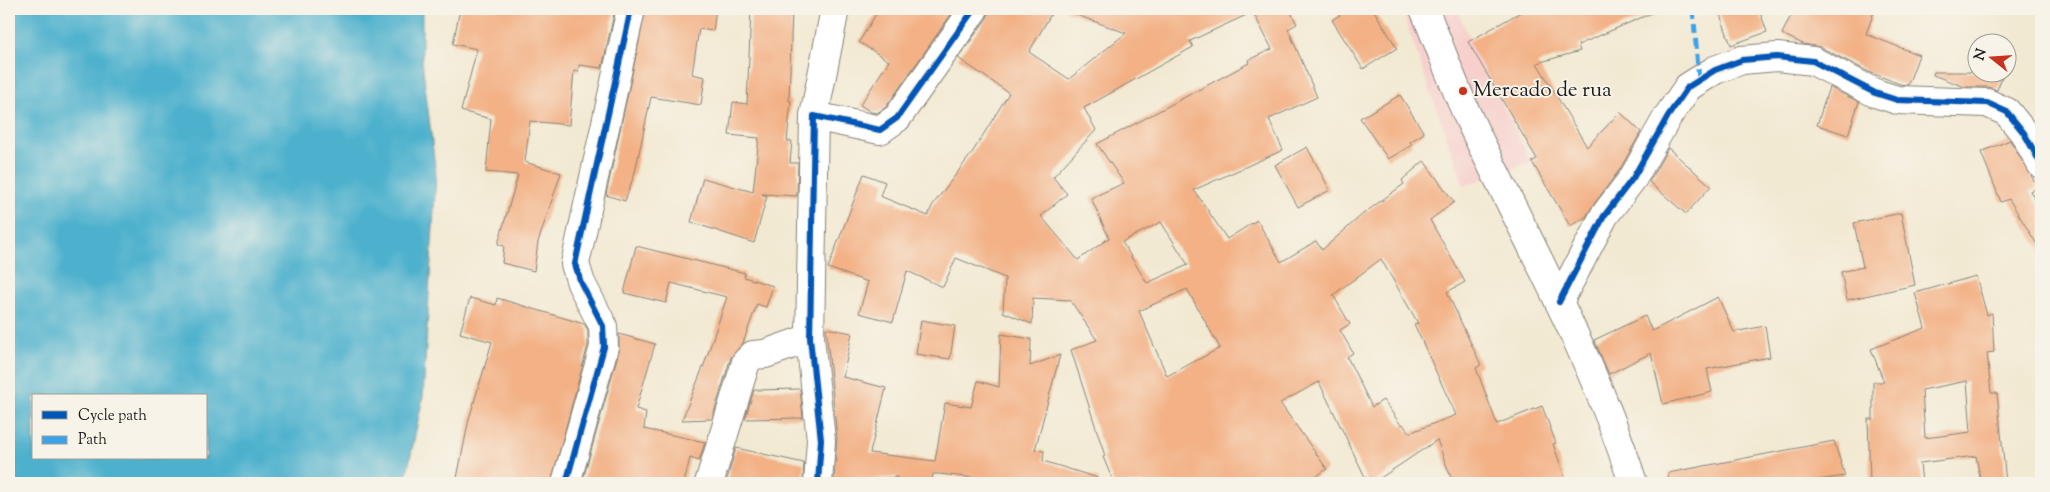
<svg xmlns="http://www.w3.org/2000/svg" width="2050" height="492" font-family="'Sorts Mill Goudy',serif">
<rect width="100%" height="100%" fill="#f7f3e8"/>
<filter id="ink" filterUnits="userSpaceOnUse"><feTurbulence type="fractalNoise" baseFrequency=".02" numOctaves="2"/><feDisplacementMap in="SourceGraphic" scale="10" xChannelSelector="R" yChannelSelector="G"/><feConvolveMatrix kernelMatrix="1 2 1 2 8 2 1 2 1" color-interpolation-filters="sRGB"/></filter>
<filter id="wash" filterUnits="userSpaceOnUse"><feTurbulence type="fractalNoise" baseFrequency=".0096" numOctaves="4" result="noise"/><feDisplacementMap in="SourceGraphic" scale="20" xChannelSelector="R" yChannelSelector="G"/><feGaussianBlur stdDeviation="1.12" result="paint"/><feColorMatrix in="noise" values="0 0 0 0 0 0 0 0 0 0 0 0 0 0 0 0 0 1.4 0 .05"/><feComposite in="paint" operator="in"/></filter>
<g filter="url(#wash)">
<rect width="100%" height="100%" fill="#f2e9d2"/>
<polygon fill="#f7d0cd" points="1401,9 1458,9 1461,20 1531,162 1464,186"/>
<path fill="#4eb1cd" stroke="#356674" fill-rule="evenodd" d="M9 9H422V61L436 175 423 397 405 483H9ZM34 396H206V458H34Z"/>
<g id="blocks">
<g fill="#f3b185" fill-rule="evenodd">
<polygon points="460,9 615,9 602,68 579,65 578,72 574,71 569,125 530,121 525,162 561,173 538,242 534,271 502,263 504,246 498,244 518,175 486,172 491,119 461,111 477,49 453,44"/>
<polygon points="646,9 716,9 713,31 699,29 692,74 705,77 701,105 651,97 635,172 625,201 606,195"/>
<polygon points="751,9 792,9 789,101 791,101 787,141 792,141 790,163 798,163 797,196 762,194 767,196 754,243 691,222 703,178 753,192 759,138 729,135 733,102 747,104"/>
<polygon points="879,9 955,9 886,107 877,113 871,112 860,105 889,61 859,42"/>
<path d="M989 9H1054L1029 52 1069 79 1126 33 1066 11 1067 9H1289L1297 24 1288 29 1317 97 1269 119 1283 150 1194 190 1227 239 1257 220 1281 262 1316 241 1322 250 1363 214 1404 184 1402 180 1424 161 1454 202 1430 220 1465 282 1447 292 1481 365 1476 368 1497 424 1542 406 1556 443 1553 444 1567 483H1453L1437 440 1373 483H1368L1319 382 1280 403 1327 469 1307 483H1114L1103 457 1105 456 1071 350 1097 340 1070 300 1033 298 1032 324 1003 312 1005 278 956 258 943 287 907 271 893 322 859 313 868 282 828 268 864 174 885 182 880 196 928 216 932 206 972 153 1009 93 958 58 987 18ZM1253 12 1272 49 1248 60 1249 63 1097 144 1124 183 1091 198 1109 238 1078 260 1041 216 1067 194 1053 177 1096 130 1084 108 1193 47 1190 41ZM1161 222 1188 265 1147 283 1122 242ZM1381 259 1418 323 1414 324 1456 415 1409 433 1403 424 1401 425 1383 400 1372 407 1347 357 1353 353 1340 330 1350 324 1333 295ZM1187 289 1220 348 1167 376 1139 311Z"/>
<polygon points="1349,9 1373,9 1397,48 1363,69 1332,20"/>
<polygon points="1526,9 1661,9 1578,45 1580,51 1537,63 1587,147 1620,112 1641,132 1620,169 1592,207 1586,217 1570,226 1532,162 1537,159 1468,42"/>
<polygon points="1718,9 1759,9 1767,32 1731,45"/>
<polygon points="1794,9 1875,9 1866,34 1919,55 1908,85 1900,84 1869,72 1820,47 1803,44 1782,34"/>
<polygon points="1934,72 2004,72 1997,90 1988,87 1965,87 1933,75"/>
<polygon points="1829,87 1859,102 1848,135 1817,125"/>
<polygon points="1400,95 1424,133 1410,142 1412,145 1388,159 1360,118"/>
<polygon points="2010,140 2032,177 2037,188 2030,191 2041,210 2041,251 2009,199 2001,202 1981,152"/>
<polygon points="1307,147 1330,190 1298,207 1275,165"/>
<polygon points="1668,148 1711,186 1686,214 1649,182"/>
<polygon points="1901,213 1915,285 1847,300 1841,272 1863,267 1854,223"/>
<polygon points="636,246 745,273 744,277 773,286 766,307 757,304 743,343 731,357 712,419 682,420 705,362 727,297 671,283 666,303 624,293"/>
<path d="M1976 276 1987 315 1992 313 1994 352 1987 353 1991 393H1997L2006 483H1981L1976 456 1920 463 1922 483H1870L1868 419H1873V382H1884L1871 349 1925 328 1915 293ZM1967 381 1971 432 1925 438 1922 390Z"/>
<polygon points="1718,297 1734,332 1765,326 1770,357 1707,369 1712,392 1663,404 1651,353 1609,374 1594,340 1645,316 1652,331"/>
<polygon points="470,298 496,305 497,298 584,324 588,330 588,345 551,483 456,483 469,419 492,342 460,333"/>
<polygon points="921,320 955,326 950,359 916,354"/>
<polygon points="826,328 852,333 843,377 886,388 870,453 935,461 945,403 971,407 978,381 999,387 1001,334 1031,339 1030,366 1060,355 1035,450 1044,451 1043,461 1098,478 1097,483 1003,483 1003,481 939,474 933,474 932,483 896,483 897,477 853,481 852,483 834,483 837,438"/>
<polygon points="619,334 655,344 636,409 646,412 644,429 705,442 699,461 690,458 684,483 582,483 619,351"/>
<polygon points="800,389 803,418 745,419 754,390"/>
<polygon points="1834,441 1845,476 1798,483 1669,483 1668,473"/>
<polygon points="736,448 804,463 803,483 726,483"/>
</g>
</g>
</g>
<g filter="url(#ink)">
<use href="#blocks" fill-opacity="0" stroke="#878277" stroke-width="1"/>
<g fill="none" stroke-linecap="round" stroke-linejoin="round">
<defs>
<g id="minor">
<polyline points="814,116 835,9"/>
<polyline points="1559,302 1604,216 1633,178 1668,116 1688,87 1715,70 1742,60 1777,57 1813,61 1875,93 1897,100 1987,103 2007,112 2024,133 2041,164"/>
<polyline points="566,483 604,347 603,326 581,283 575,264 631,9"/>
<polyline points="709,483 746,362 753,355 765,354 810,338"/>
<polyline points="818,483 821,440 810,338 814,116 880,130 897,118 974,9"/>
</g>
<path id="tertiary" d="M1424 9C1440 46 1453 84 1470 121 1527 240 1593 357 1633 483"/>
</defs>
<use href="#minor" stroke="#878277" stroke-width="30"/>
<use href="#tertiary" stroke="#878277" stroke-width="30"/>
<use href="#minor" stroke="#fff" stroke-width="28"/>
<use href="#tertiary" stroke="#fff" stroke-width="28"/>
<polyline stroke="#3da2ea" stroke-width="5" stroke-dasharray="10 5" stroke-linecap="butt" points="1693,9 1699,80"/>
<defs>
<g id="cycleway">
<polyline points="1559,302 1604,216 1633,178 1668,116 1688,87 1715,70 1742,60 1777,57 1813,61 1875,93 1897,100 1987,103 2007,112 2024,133 2041,164"/>
<polyline points="566,483 604,347 603,326 581,283 575,264 631,9"/>
<polyline points="818,483 821,440 810,338 814,116 880,130 897,118 974,9"/>
</g>
</defs>
<use href="#cycleway" stroke="#f7f3e8" stroke-width="9"/>
<use href="#cycleway" stroke="#0057b8" stroke-width="6"/>
</g>
</g>
<circle fill="#c8321e" stroke="#f7f3e8" stroke-width="2" cx="1463" cy="91" r="5"/>
<g text-anchor="middle" dominant-baseline="central" stroke-width="4" stroke-linejoin="round" paint-order="stroke">
<g font-size="21" fill="#1c1c1c" stroke="#f7f3e8" text-anchor="start">
<text x="1473" y="91">Mercado de rua</text>
</g>
</g>
<rect width="2050" height="492" fill="none" stroke="#f7f3e8" stroke-width="30"/>
<rect x="32" y="394" width="175" height="65" fill="#f7f3e8" stroke="#9f9d96"/>
<rect x="42" y="411" width="25" height="8" fill="#0057b8" stroke="#9f9d96"/>
<text x="78" y="420" font-size="15" fill="#1c1c1c">Cycle path</text>
<rect x="42" y="436" width="25" height="8" fill="#3da2ea" stroke="#9f9d96"/>
<text x="78" y="444" font-size="15" fill="#1c1c1c">Path</text>
<g transform="translate(1992 58) rotate(287)"><circle r="24" fill="#f7f3e8" stroke="#9f9d96"/>
<path d="M0-4L9 19L0 12L-9 19Z" fill="#c8321e"/>
<text y="-8" font-size="14" font-weight="bold" text-anchor="middle" fill="#1c1c1c">N</text>
</g>
</svg>
